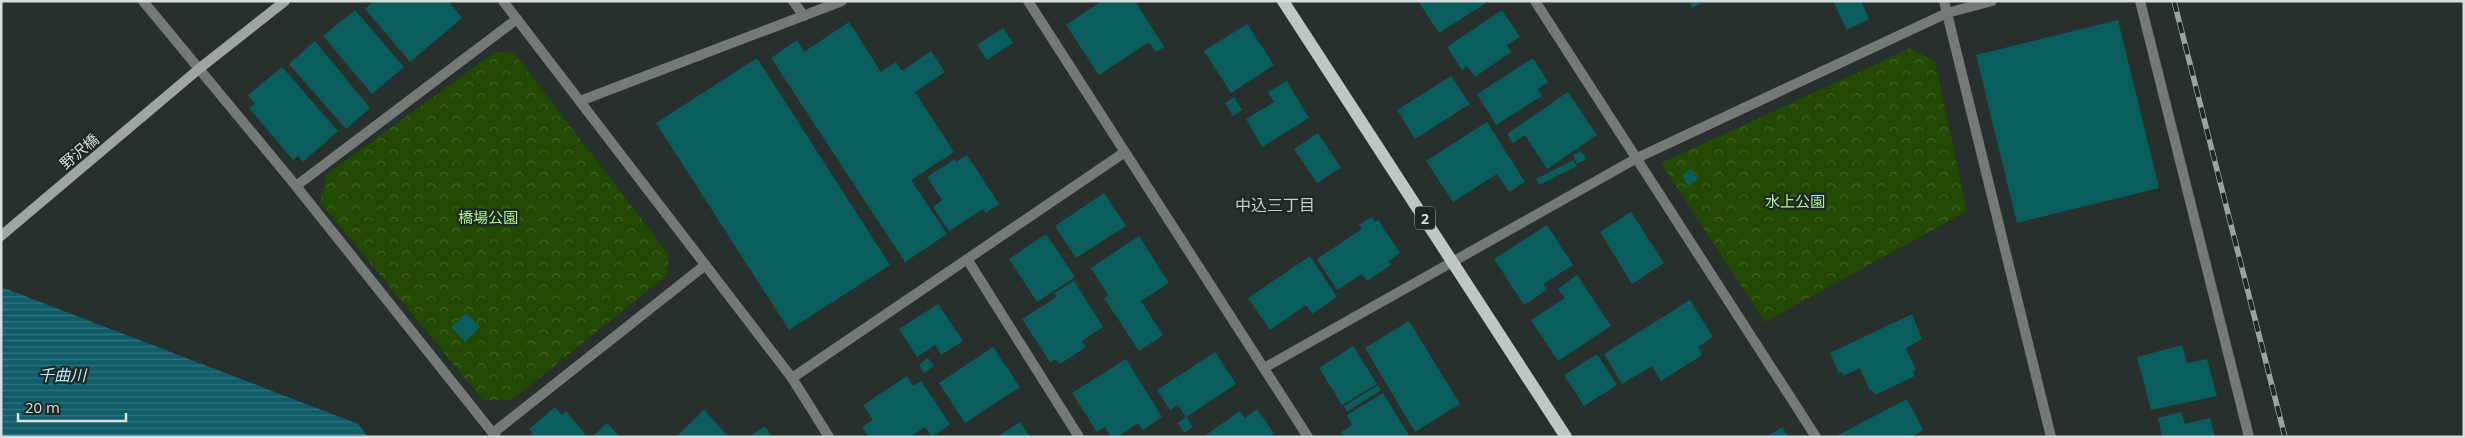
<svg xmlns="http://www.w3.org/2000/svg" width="2465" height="438" font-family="'Open Sans','Noto Sans JP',sans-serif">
<defs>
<pattern id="forest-crowns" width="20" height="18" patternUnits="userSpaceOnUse" patternTransform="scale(1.25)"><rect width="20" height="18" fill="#214a00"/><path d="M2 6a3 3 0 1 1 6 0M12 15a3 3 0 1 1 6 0" fill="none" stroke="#406425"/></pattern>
<pattern id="water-rules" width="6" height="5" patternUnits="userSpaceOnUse" patternTransform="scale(1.25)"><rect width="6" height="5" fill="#105d6a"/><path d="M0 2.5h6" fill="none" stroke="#32747f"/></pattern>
</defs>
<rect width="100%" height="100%" fill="#27302d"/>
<g fill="url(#forest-crowns)">
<polygon points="1911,48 1935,62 1967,211 1765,322 1661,163"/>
<polygon points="495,52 514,53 669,255 667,275 512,400 483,400 320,202 327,174"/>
</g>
<polygon fill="url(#water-rules)" points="1,287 358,424 368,437 1,437"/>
<g fill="#095d5c">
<polygon points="374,1 448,1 462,18 410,62 365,9"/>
<polygon points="1102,1 1135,1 1164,47 1156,52 1149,42 1099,75 1066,25"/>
<polygon points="1418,1 1489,1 1439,33"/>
<polygon points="1689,1 1699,1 1700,4 1692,8"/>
<polygon points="1833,1 1861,1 1869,19 1847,30"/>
<polygon points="355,10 404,67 372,94 323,36"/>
<polygon points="1502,10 1520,37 1507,45 1511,52 1475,77 1467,66 1462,70 1447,47"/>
<polygon points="2118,20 2159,188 2017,223 1976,55"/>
<polygon points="849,22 881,72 896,62 902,71 931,51 945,72 915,92 954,152 911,180 947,234 905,262 771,58 797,40 804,52"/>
<polygon points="1247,24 1274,65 1231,93 1204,51"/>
<polygon points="1003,28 1013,43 987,60 977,45"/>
<polygon points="315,41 370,108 346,129 289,64"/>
<polygon points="757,58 890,265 789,330 656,123"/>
<polygon points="1533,58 1548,82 1538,89 1542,96 1496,125 1477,94"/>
<polygon points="282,67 338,131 303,162 298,156 293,160 249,108 255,104 248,95"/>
<polygon points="1451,76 1470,104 1415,139 1397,110"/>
<polygon points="1287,81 1309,118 1262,147 1246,119 1274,102 1268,92"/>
<polygon points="1568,92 1597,135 1547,169 1525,135 1513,143 1507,134"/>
<polygon points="1234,97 1242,110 1233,116 1225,103"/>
<polygon points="1487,122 1525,182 1509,192 1497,174 1453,202 1426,161"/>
<polygon points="1318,133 1341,168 1317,183 1294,149"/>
<polygon points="1582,151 1586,159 1577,164 1573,155"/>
<polygon points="967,155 999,204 986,213 983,209 949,231 933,207 942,200 927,177 955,159 956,162"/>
<polygon points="1573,160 1577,166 1539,185 1536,179"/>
<polygon points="1691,169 1698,179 1688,186 1682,175"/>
<polygon points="1104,193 1126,226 1076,258 1055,226"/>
<polygon points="1631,212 1664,263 1632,284 1600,232"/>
<polygon points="1372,217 1375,222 1378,220 1400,253 1389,261 1391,265 1367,281 1362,274 1337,290 1317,259 1362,229 1359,225"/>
<polygon points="1547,225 1573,265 1543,284 1547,290 1524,305 1494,259"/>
<polygon points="1046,234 1075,277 1037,302 1009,259"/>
<polygon points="1139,236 1169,283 1141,301 1163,335 1139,351 1104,298 1108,295 1091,268"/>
<polygon points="1310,256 1337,297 1312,314 1306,305 1270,330 1248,298"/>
<polygon points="1577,275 1611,326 1558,361 1531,320 1565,298 1558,289"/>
<polygon points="1074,281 1103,327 1082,341 1086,347 1060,364 1056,359 1050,362 1022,319 1057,297 1054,293"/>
<polygon points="1690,300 1713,337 1698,347 1702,355 1661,381 1652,366 1622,384 1604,354"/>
<polygon points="938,304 963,341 941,355 935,345 917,357 899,329"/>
<polygon points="466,313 480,327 465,342 451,327"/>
<polygon points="1912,314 1922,339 1906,348 1916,370 1913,372 1915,376 1875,395 1872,390 1870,391 1860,368 1843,376 1842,372 1839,373 1830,353"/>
<polygon points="1409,321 1460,404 1415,432 1365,348"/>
<polygon points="2182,345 2187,363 2207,359 2217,396 2151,410 2137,357"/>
<polygon points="1353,346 1377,384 1342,405 1319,368"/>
<polygon points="993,347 1020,387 965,423 939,383"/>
<polygon points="1215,352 1236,384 1186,417 1178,405 1170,410 1157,390"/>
<polygon points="1597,354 1617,385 1584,406 1564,375"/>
<polygon points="928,358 934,366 924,373 919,365"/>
<polygon points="1126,359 1162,417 1143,430 1138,423 1117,437 1111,437 1105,427 1097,432 1072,393"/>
<polygon points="907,376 913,386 921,381 950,424 932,437 925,427 910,437 869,437 862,427 873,420 863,405"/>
<polygon points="1378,385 1381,390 1347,412 1344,406"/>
<polygon points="1383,393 1410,437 1344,437 1341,432 1352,425 1347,415"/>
<polygon points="1907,399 1923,430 1911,437 1839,437 1838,435"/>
<polygon points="555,407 562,415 566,411 587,437 529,437 533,433 529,429"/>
<polygon points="1257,409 1274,433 1268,437 1203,437 1240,411 1245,418"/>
<polygon points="704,410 729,437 676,437"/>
<polygon points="2181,412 2185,424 2210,418 2215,437 2162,437 2158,418"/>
<polygon points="1186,417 1193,427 1184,433 1178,423"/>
<polygon points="1020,422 1030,437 997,437"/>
<polygon points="607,423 620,437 596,437 594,435"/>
<polygon points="765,426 772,437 748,437"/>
<polygon points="1782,427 1789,437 1767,437"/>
</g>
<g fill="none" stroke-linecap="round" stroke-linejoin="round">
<polyline stroke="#767a77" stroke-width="10" points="793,1 804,16"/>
<g stroke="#767a77" stroke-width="10">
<polyline points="143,1 296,186 496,437"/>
<polyline points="503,1 792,378 829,437"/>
<polyline points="1028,1 1308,437"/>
<polyline points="1535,1 1816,437"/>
<polyline points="1944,1 2051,437"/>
<polyline points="2140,1 2249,437"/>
<polyline points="580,101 842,1"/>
<polyline points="296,186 517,19"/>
<polyline points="967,259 1079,437"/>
<polyline points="1264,368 1637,158 1947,13 1992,1"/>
<polyline points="792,378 1125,152"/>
<polyline points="493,433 704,266"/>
</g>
<polyline stroke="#9fa5a1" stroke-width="10" points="1,236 200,68 285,1"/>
<polyline stroke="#bec7c1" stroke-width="12" points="1283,1 1566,437"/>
<defs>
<polyline id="rail" points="2174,1 2285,437"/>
</defs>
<use href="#rail" stroke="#9ba2a0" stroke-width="5.5"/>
<use href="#rail" stroke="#1d2724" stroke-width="4" stroke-dasharray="11" stroke-linecap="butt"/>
</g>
<g text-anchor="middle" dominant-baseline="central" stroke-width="4.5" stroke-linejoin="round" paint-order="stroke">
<rect fill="#1d2724" stroke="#a0a7a5" stroke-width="1" x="1415" y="206.5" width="20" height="23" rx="4"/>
<g font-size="14" font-weight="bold" fill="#d8dedc">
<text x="1425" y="218">2</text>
</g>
<g font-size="15" fill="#d8dedc" stroke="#1d2724">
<text transform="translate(79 151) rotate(-40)">野沢橋</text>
</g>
<g font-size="15" fill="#b0f38d" stroke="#1d2724">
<text x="1795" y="201">水上公園</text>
<text x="488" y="217">橋場公園</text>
</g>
<g font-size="16" fill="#c2cfca" stroke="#1d2724">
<text x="1275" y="205">中込三丁目</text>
</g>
<g font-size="16" font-style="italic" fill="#b5eefa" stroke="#1d2724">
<text x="62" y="375">千曲川</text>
</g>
</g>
<rect width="2465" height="438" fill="none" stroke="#d8dedc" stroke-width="5"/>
<path d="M18 413v8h108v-8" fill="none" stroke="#d8dedc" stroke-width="2.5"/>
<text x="25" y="413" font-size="15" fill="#d8dedc" stroke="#1d2724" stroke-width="4" paint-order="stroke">20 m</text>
</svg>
